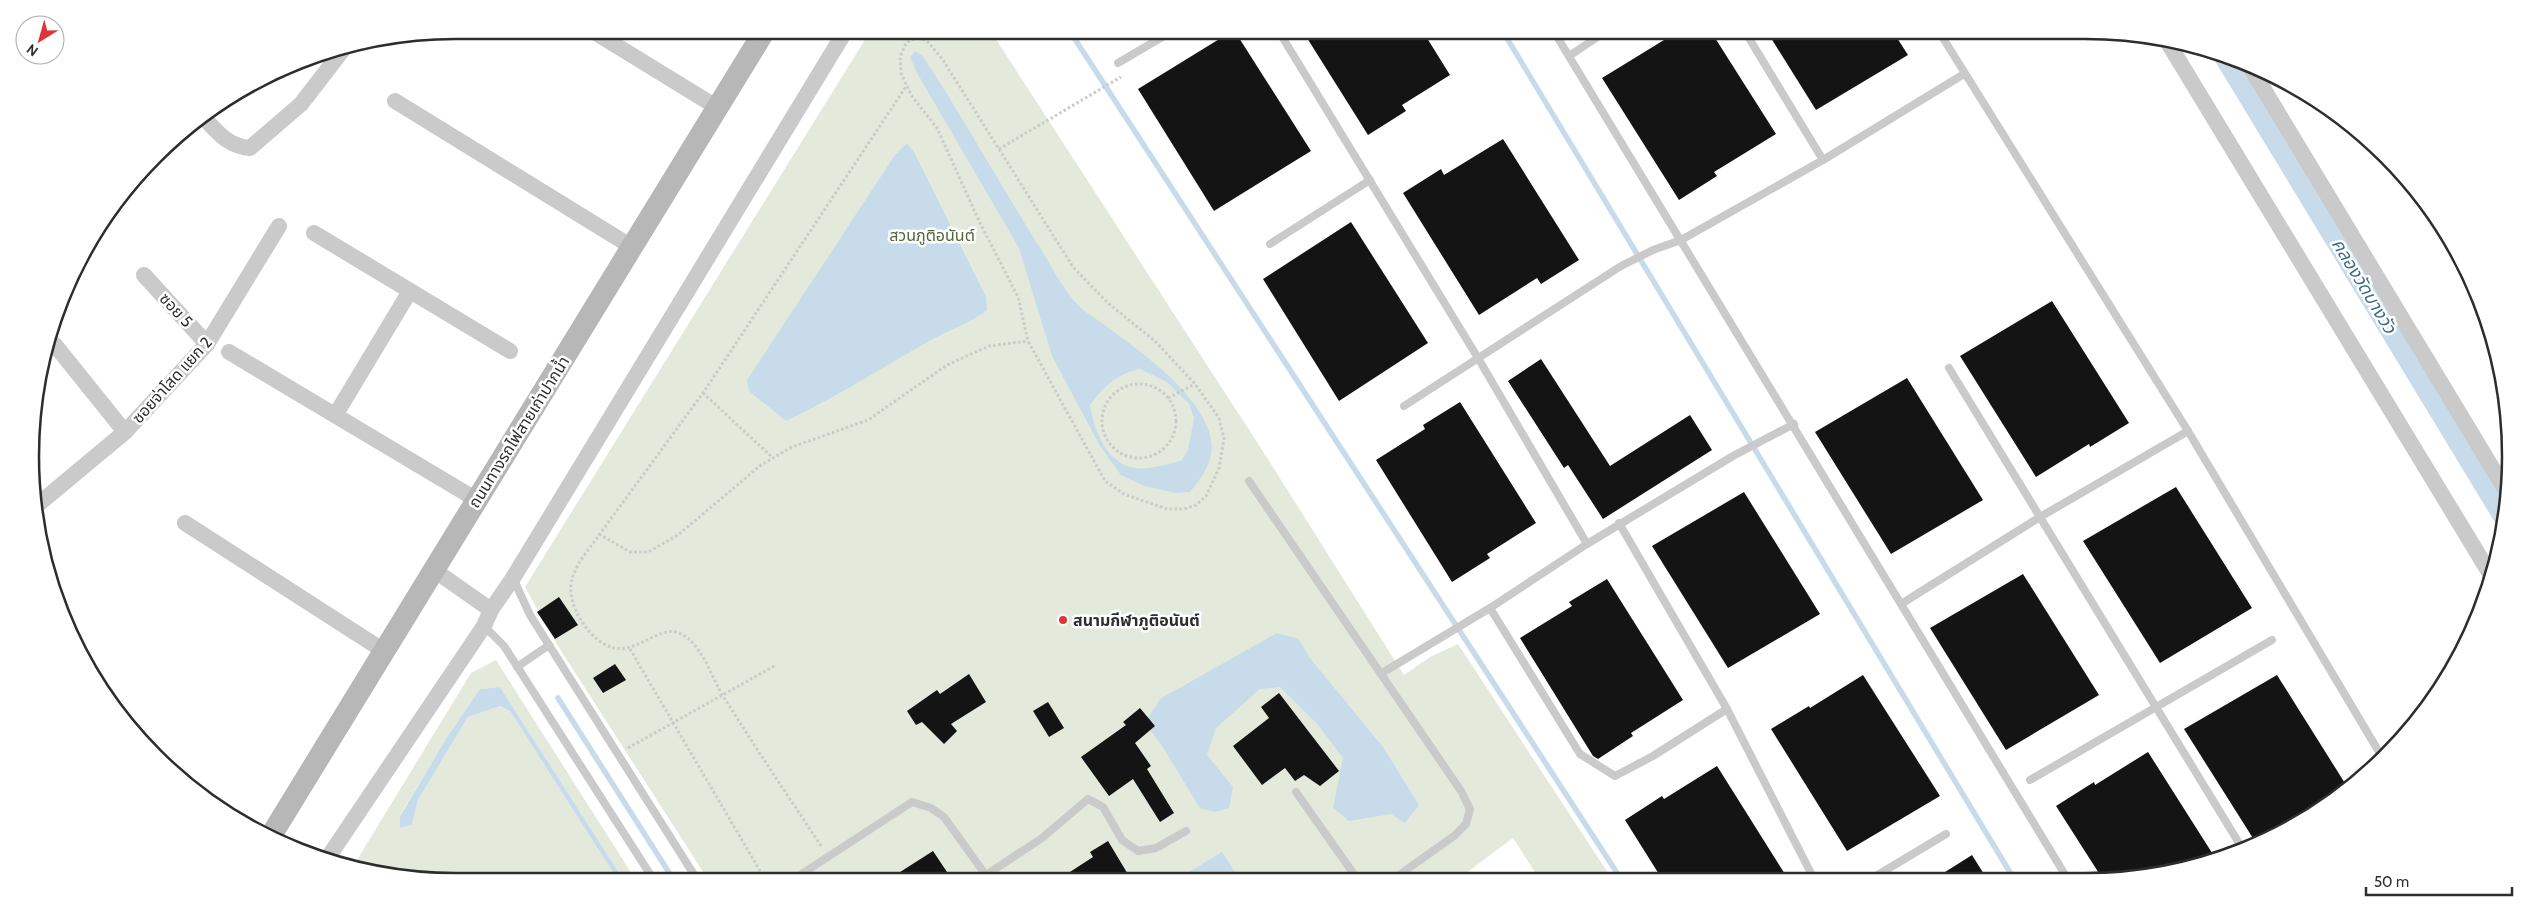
<svg xmlns="http://www.w3.org/2000/svg" width="2541" height="912" font-family="Cabin,'Noto Sans Thai',sans-serif">
<rect width="100%" height="100%" fill="#fff"/>
<g fill="#e3eadb">
<polygon points="871,30 990,30 1264,453 1404,675 1430,657 1458,644 1612,879 1540,880 1513,838 1457,880 709,881 558,646 525,587"/>
<polygon points="496,660 637,882 625,882 500,687 480,689 447,737 400,815 400,828 412,825 418,800 468,717 500,706 510,711 619,882 456,882 352,868 471,673"/>
</g>
<g fill="#c7dbea" fill-rule="evenodd">
<path d="M915 51 922 55C963 117 998 181 1037 243 1049 262 1061 286 1076 303 1084 312 1097 319 1106 326 1139 351 1178 377 1200 413 1220 446 1213 464 1190 492L1176 493 1144 486 1121 475 1100 446 1052 356 1019 248 917 73 910 57ZM1140 369 1167 382 1189 404 1194 418 1188 450 1181 461C1167 464 1149 470 1135 468 1106 464 1094 429 1090 405 1104 386 1117 374 1140 369Z"/>
<path d="M907 143 914 152 986 297 987 310C971 323 951 329 933 339 884 366 837 397 786 421L749 391 747 380 895 155Z"/>
<polygon points="1277,633 1299,639 1309,657 1383,747 1419,805 1405,823 1391,814 1349,821 1333,808 1343,758 1318,725 1280,687 1260,689 1216,728 1207,755 1233,787 1229,808 1215,812 1200,808 1162,746 1145,723 1160,699"/>
<polygon points="500,687 625,882 619,882 510,711 500,706 468,717 418,800 412,825 400,828 400,816 447,737 480,689"/>
<polygon points="1222,852 1240,880 1176,880"/>
</g>
<g fill="none" stroke-linecap="round" stroke-linejoin="round">
<g stroke="#c7dbea" stroke-width="5.5">
<polyline points="1069,30 1621,879"/>
<polyline points="1502,30 2014,879"/>
<polyline points="558,698 675,882"/>
</g>
<polyline stroke="#c7dbea" stroke-width="20" points="2223,55 2504,518"/>
</g>
<g fill="#141414">
<polygon points="1234,30 1311,151 1214,211 1138,89"/>
<polygon points="1302,30 1422,30 1450,75 1402,105 1406,111 1368,135"/>
<polygon points="1672,30 1710,30 1776,134 1714,172 1717,176 1679,200 1602,78 1664,40 1662,36"/>
<polygon points="1766,30 1892,30 1908,55 1816,110"/>
<polygon points="1503,139 1579,260 1541,284 1537,278 1479,315 1403,193 1441,169 1444,175"/>
<polygon points="1351,222 1428,343 1339,401 1263,279"/>
<polygon points="2052,301 2129,423 2090,447 2089,444 2036,477 1960,356"/>
<polygon points="1541,359 1610,466 1690,415 1712,450 1603,519 1568,465 1564,468 1508,381"/>
<polygon points="1907,378 1983,500 1891,554 1815,432"/>
<polygon points="1460,402 1536,523 1487,554 1490,558 1452,582 1376,460 1425,429 1423,425"/>
<polygon points="2176,487 2252,608 2160,663 2083,541"/>
<polygon points="1744,492 1820,614 1728,668 1652,546"/>
<polygon points="2023,574 2099,695 2006,750 1930,628"/>
<polygon points="1607,579 1683,700 1631,733 1633,736 1598,759 1593,756 1520,638 1572,606 1569,602"/>
<polygon points="559,597 578,625 555,639 537,612"/>
<polygon points="615,664 626,680 603,693 593,678"/>
<polygon points="969,674 986,702 951,724 957,731 944,744 922,722 916,725 907,711 937,690 940,694"/>
<polygon points="1863,675 1940,796 1847,851 1771,729 1809,706 1810,708"/>
<polygon points="2277,675 2348,788 2273,838 2256,843 2184,729"/>
<polygon points="1279,693 1339,771 1320,786 1304,775 1295,781 1285,768 1262,785 1233,746 1269,718 1261,707"/>
<polygon points="1048,702 1064,728 1049,737 1033,711"/>
<polygon points="1140,708 1155,726 1135,743 1151,766 1147,769 1174,813 1160,822 1133,779 1109,796 1081,757 1126,725 1123,722"/>
<polygon points="2148,752 2214,856 2141,878 2102,878 2056,806 2094,782 2095,785"/>
<polygon points="1717,766 1788,879 1662,879 1625,820 1662,796 1664,799"/>
<polygon points="1108,841 1132,881 1056,881 1093,857 1090,852"/>
<polygon points="933,851 953,881 886,881"/>
<polygon points="1972,855 1987,879 1934,879"/>
</g>
<g fill="none" stroke-linecap="round" stroke-linejoin="round">
<g stroke="#cacaca" stroke-width="3" stroke-dasharray="2.5 2.5" stroke-linecap="butt">
<polygon points="918,37 928,42 943,60 1073,267 1108,303 1156,342 1195,384 1219,418 1224,439 1219,468 1206,496 1196,505 1184,509 1167,509 1124,494 1105,481 1028,341 1018,297 979,221 937,128 911,95 901,73 900,57 906,43"/>
<polyline points="999,149 1121,77"/>
<circle cx="1139" cy="421" r="37"/>
<polyline points="703,393 773,458"/>
<polyline points="1168,398 1195,384"/>
<polyline points="599,534 630,552 648,552 678,535 761,465 792,447 868,420 947,365 989,346 1028,341"/>
<polyline points="630,649 766,881"/>
<polyline points="628,748 776,665"/>
<path d="M821 846C788 796 755 747 723 696 711 677 703 645 681 634 661 623 639 653 614 648 589 642 565 603 572 579 574 573 577 567 580 561L703 393 907 85"/>
</g>
<g stroke="#cacaca" stroke-width="8">
<polyline points="1278,30 1478,358 1587,544 1733,456 1794,424"/>
<polyline points="1553,30 2067,878"/>
<polyline points="1744,30 1823,160"/>
<polyline points="1938,30 2188,431 2382,757"/>
<polyline points="1569,56 1608,30"/>
<polyline points="1118,63 1174,30"/>
<polyline points="1270,244 1370,180"/>
<polyline points="1949,368 2242,848"/>
<polyline points="1404,406 1621,266 1653,250 1681,240 1823,160 1964,74"/>
<polyline points="1249,481 1461,791 1470,809 1466,824 1454,836 1392,880"/>
<polyline points="1619,523 1727,709 1814,879"/>
<polyline points="1587,544 1490,608 1580,754 1615,776 1653,756 1727,709"/>
<polyline points="513,578 530,615 698,881"/>
<polyline points="1901,604 2040,517 2188,431"/>
<polyline points="484,626 504,646 655,882"/>
<polyline points="517,667 549,645"/>
<polyline points="1382,673 1490,608"/>
<polyline points="2030,780 2272,640"/>
<polyline points="1296,792 1358,880"/>
<polyline points="986,875 1042,838 1088,799 1103,807 1122,840 1138,851 1156,848 1186,831"/>
<polyline points="1871,879 1946,834"/>
<polyline points="1499,880 1507,880"/>
<polyline points="791,881 912,802 931,808 944,817 990,881"/>
</g>
<g stroke="#cacaca" stroke-width="16">
<polyline points="591,30 718,108"/>
<polyline points="2167,41 2492,577"/>
<polyline points="2249,65 2508,494"/>
<polyline points="395,101 632,247"/>
<path d="M204 118C218 133 228 146 250 148L301 104 345 47"/>
<polyline points="314,233 510,351"/>
<polyline points="144,275 207,344"/>
<polyline points="55,345 125,432"/>
<polyline points="229,352 477,500"/>
<polyline points="336,414 410,291"/>
<polyline points="35,507 125,432 207,344 279,226"/>
<polyline points="185,523 384,651"/>
<polyline points="434,570 491,610"/>
<polyline points="327,859 484,626 491,610 513,578 846,30"/>
</g>
<polyline stroke="#b7b7b7" stroke-width="22" points="272,834 765,30"/>
</g>
<circle fill="#df343c" stroke="#fff" stroke-width="2" cx="1063" cy="620" r="5"/>
<g text-anchor="middle" dominant-baseline="central" stroke-width="5" stroke-linejoin="round" paint-order="stroke">
<g font-size="16" fill="#4f673c" stroke="#fff">
<text x="932" y="235">สวนภูติอนันต์</text>
</g>
<g font-size="16" fill="#2d2d2d" stroke="#fff">
<text transform="translate(176 310) rotate(47)">ซอย 5</text>
<text transform="translate(172 380) rotate(-48)">ซอยจ่าโสด แยก 2</text>
<text transform="translate(519 432) rotate(-58)">ถนนทางรถไฟสายเก่าปากน้ำ</text>
</g>
<g font-size="16" font-weight="bold" fill="#2d2d2d" stroke="#fff" text-anchor="start">
<text x="1073" y="620">สนามกีฬาภูติอนันต์</text>
</g>
<g font-size="18" font-style="italic" fill="#3e6b8c" stroke="#fff">
<text transform="translate(2364 286) rotate(59)">คลองวัดบางวัว</text>
</g>
</g>
<path d="M0 0H2541V912H0ZM456 39H2085A417 417 0 0 1 2502 456V456A417 417 0 0 1 2085 873H456A417 417 0 0 1 39 456V456A417 417 0 0 1 456 39Z" fill="#fff" fill-rule="evenodd"/>
<path fill="none" stroke="#2d2d2d" stroke-width="2.5" d="M456 39H2085A417 417 0 0 1 2502 456V456A417 417 0 0 1 2085 873H456A417 417 0 0 1 39 456V456A417 417 0 0 1 456 39Z"/>
<g transform="translate(40 40) rotate(217)"><circle r="24" fill="#ffffff" stroke="#ababab"/>
<path d="M0-4L9 19L0 12L-9 19Z" fill="#df343c"/>
<text y="-8" font-size="14" font-weight="bold" text-anchor="middle" fill="#2d2d2d">N</text>
</g>
<path d="M2366 887v8h146v-8" fill="none" stroke="#2d2d2d" stroke-width="2.5"/>
<text x="2374" y="887" font-size="15" fill="#2d2d2d" stroke="#ffffff" stroke-width="4" paint-order="stroke">50 m</text>
</svg>
